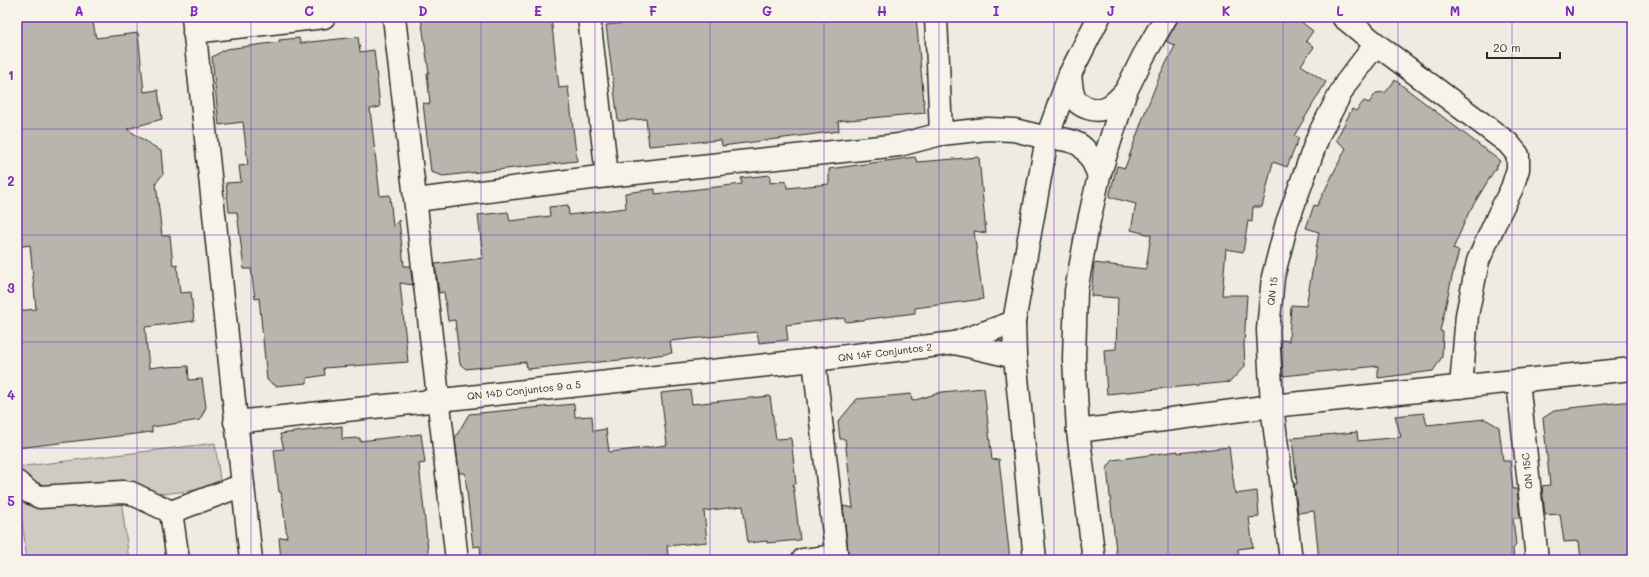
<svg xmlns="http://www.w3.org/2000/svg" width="1649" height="577" font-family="Mali,sans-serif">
<rect width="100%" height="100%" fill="#efebe0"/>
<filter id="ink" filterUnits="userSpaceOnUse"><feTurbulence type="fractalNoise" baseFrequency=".025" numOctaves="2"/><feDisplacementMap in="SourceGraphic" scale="8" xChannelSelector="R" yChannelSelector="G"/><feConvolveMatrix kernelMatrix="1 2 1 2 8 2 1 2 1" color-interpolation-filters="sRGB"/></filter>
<g filter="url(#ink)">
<polygon fill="#cfcbc2" stroke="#7d7b76" points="215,443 221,487 121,499 129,560 27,560 17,481 17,467"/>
<g fill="#b8b5ae" stroke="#2b2b2b">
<polygon points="17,17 92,17 96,38 138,33 144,92 158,90 162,119 127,129 161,151 163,174 156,183 162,236 170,235 173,266 177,265 180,293 191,292 194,321 145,327 149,368 165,366 165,367 188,366 189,380 202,379 206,407 200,420 152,427 152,432 17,448 17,311 36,309 30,245 17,247"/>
<polygon points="421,17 551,17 559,88 568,87 577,161 443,176 431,172 423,103 430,104 427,73 429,73"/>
<polygon points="686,17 916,17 925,113 838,121 839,131 722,146 721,140 649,146 646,119 618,121 606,25"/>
<polygon points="1180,17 1295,17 1313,31 1306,41 1314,47 1301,65 1326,82 1294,136 1299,138 1287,167 1273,162 1262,207 1253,207 1252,222 1248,221 1243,252 1226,249 1222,295 1247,295 1244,345 1245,366 1230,382 1107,394 1104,350 1116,349 1118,298 1091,296 1094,263 1146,269 1151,235 1131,230 1136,204 1109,197 1117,166 1125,168 1144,115 1160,75 1175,46 1166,41"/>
<polygon points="358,37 360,52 374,50 380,107 370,109 380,196 390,195 393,227 399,220 404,266 410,266 413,285 400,283 408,362 324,368 325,375 307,378 307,383 276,386 267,380 259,298 255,299 251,269 244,269 237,212 229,212 226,183 241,182 239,166 248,165 243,122 219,125 212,57 226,49 280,42 279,40 299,38 300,43"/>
<polygon points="1395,80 1500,161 1469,212 1453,249 1459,251 1452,277 1440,331 1443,332 1442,357 1433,371 1378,378 1378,366 1283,376 1281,340 1289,341 1291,305 1306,306 1319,232 1306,228 1314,205 1317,206 1346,148 1336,140 1352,109 1356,111 1364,101 1369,103 1376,93 1386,92"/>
<polygon points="915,157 917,162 979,157 986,233 974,231 983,299 915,308 915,313 846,322 844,318 786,325 788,340 759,343 757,332 670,341 672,353 630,359 527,369 526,362 466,369 460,364 455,320 448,321 444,292 439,293 435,264 483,258 478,215 508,212 510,221 550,216 549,207 568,205 569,215 626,208 625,193 655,189 655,194 742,184 741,178 770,175 770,183 786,181 787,188 829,184 829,169"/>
<polygon points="984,388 992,460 999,459 1010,560 849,560 843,506 853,508 845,439 840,439 838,422 857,399 911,394 912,401 942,392"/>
<polygon points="690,390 692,404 770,396 776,439 791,438 796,484 793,484 800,540 767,543 767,541 748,543 743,506 704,511 707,542 667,546 668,555 651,557 651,560 481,560 480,546 473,547 465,473 459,473 455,438 469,414 574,404 575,417 592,416 593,431 606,429 609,452 628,450 667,445 661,393"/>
<polygon points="1632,401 1632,535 1629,536 1632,560 1581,560 1579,541 1564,542 1560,514 1545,515 1542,486 1550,485 1543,418 1554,411 1570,409 1570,408"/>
<polygon points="1424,413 1427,425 1485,419 1499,427 1503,461 1510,461 1513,489 1517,489 1520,518 1513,518 1516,545 1513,549 1514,560 1319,560 1314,511 1298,513 1294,484 1297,484 1292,438 1357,432 1358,441 1401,437 1395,416"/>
<polygon points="342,426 342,439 360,438 360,441 421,434 425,463 419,464 429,560 281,560 279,538 287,537 281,492 279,492 274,450 284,449 280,434"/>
<polygon points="1229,447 1235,494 1257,491 1259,517 1249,518 1253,547 1238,549 1239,560 1117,560 1107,468 1113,460 1178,451 1178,453"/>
</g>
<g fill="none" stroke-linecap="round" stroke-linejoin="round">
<defs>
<g id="minor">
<polyline points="193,17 251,560"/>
<path d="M394 17C416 198 435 379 457 560"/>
<polyline points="589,17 607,176"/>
<polyline points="1343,17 1376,44 1508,143 1518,155 1518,169 1512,188 1499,214 1478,261 1467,315 1461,387"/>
<polyline points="194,32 324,17"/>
<polyline points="941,134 987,129 1014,130 1047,138"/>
<polyline points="416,200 607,176 899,145 941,134 936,17"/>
<polyline points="955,343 1015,357"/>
<polyline points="814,360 837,560"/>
<polyline points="1518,381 1537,560"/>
<polyline points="235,422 814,360 955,343 1014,322"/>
<polyline points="1078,431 1272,406 1632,369"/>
<polyline points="17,482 29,492 40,497 123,492 131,493 171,512"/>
<polyline points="178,560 171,512 243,485"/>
<polyline points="803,560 836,556"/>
<polyline points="1291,560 1272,406 1268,330 1273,277 1287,223 1319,134 1346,83 1376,44"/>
</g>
<g id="major">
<path d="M1070 74C1071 81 1071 90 1074 96 1076 103 1082 106 1088 108 1105 114 1115 103 1126 91"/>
<path d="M1047 138C1081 139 1087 146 1099 176"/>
<polyline points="1035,560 1015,357 1014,322 1047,138 1070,74 1099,17"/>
<polyline points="1094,560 1078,431 1074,359 1076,291 1088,225 1099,176 1126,91 1144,55 1166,17"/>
</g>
</defs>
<use href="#minor" stroke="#2b2b2b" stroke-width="25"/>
<use href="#major" stroke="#2b2b2b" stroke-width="25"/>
<use href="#minor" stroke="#f7f3e8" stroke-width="22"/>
<use href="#major" stroke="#f7f3e8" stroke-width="22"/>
</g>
</g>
<path fill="none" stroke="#7b2cbf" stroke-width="1" stroke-opacity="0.55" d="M137 17V560M251 17V560M366 17V560M481 17V560M595 17V560M710 17V560M824 17V560M939 17V560M1054 17V560M1168 17V560M1283 17V560M1398 17V560M1512 17V560M17 129H1632M17 235H1632M17 342H1632M17 448H1632"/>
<g text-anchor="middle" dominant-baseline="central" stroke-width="3.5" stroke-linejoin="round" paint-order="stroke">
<g font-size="10" fill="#2b2b2b" stroke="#f7f3e8">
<text transform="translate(1272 291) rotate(-83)">QN 15</text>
<text transform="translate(885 352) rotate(-7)">QN 14F Conjuntos 2</text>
<text transform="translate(524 390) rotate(-6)">QN 14D Conjuntos 9 a 5</text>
<text transform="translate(1527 471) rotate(-96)">QN 15C</text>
</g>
</g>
<rect width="1649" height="577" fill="none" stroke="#f7f3e8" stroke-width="44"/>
<path d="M1487 52v6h73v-6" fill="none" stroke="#2b2b2b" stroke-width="2"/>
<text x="1493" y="52" font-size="12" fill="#2b2b2b" stroke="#f7f3e8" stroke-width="3" paint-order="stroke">20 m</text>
<rect x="22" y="22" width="1605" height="533" fill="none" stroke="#7b2cbf" stroke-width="1.5"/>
<g font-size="13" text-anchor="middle" font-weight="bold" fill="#7b2cbf">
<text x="79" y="16">A</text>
<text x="194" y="16">B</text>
<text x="309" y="16">C</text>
<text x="423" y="16">D</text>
<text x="538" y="16">E</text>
<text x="653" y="16">F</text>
<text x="767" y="16">G</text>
<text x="882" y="16">H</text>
<text x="996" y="16">I</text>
<text x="1111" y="16">J</text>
<text x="1226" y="16">K</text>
<text x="1340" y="16">L</text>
<text x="1455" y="16">M</text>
<text x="1570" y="16">N</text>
<text x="11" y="80">1</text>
<text x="11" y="186">2</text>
<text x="11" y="293">3</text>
<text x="11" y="400">4</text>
<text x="11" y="506">5</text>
</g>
</svg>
